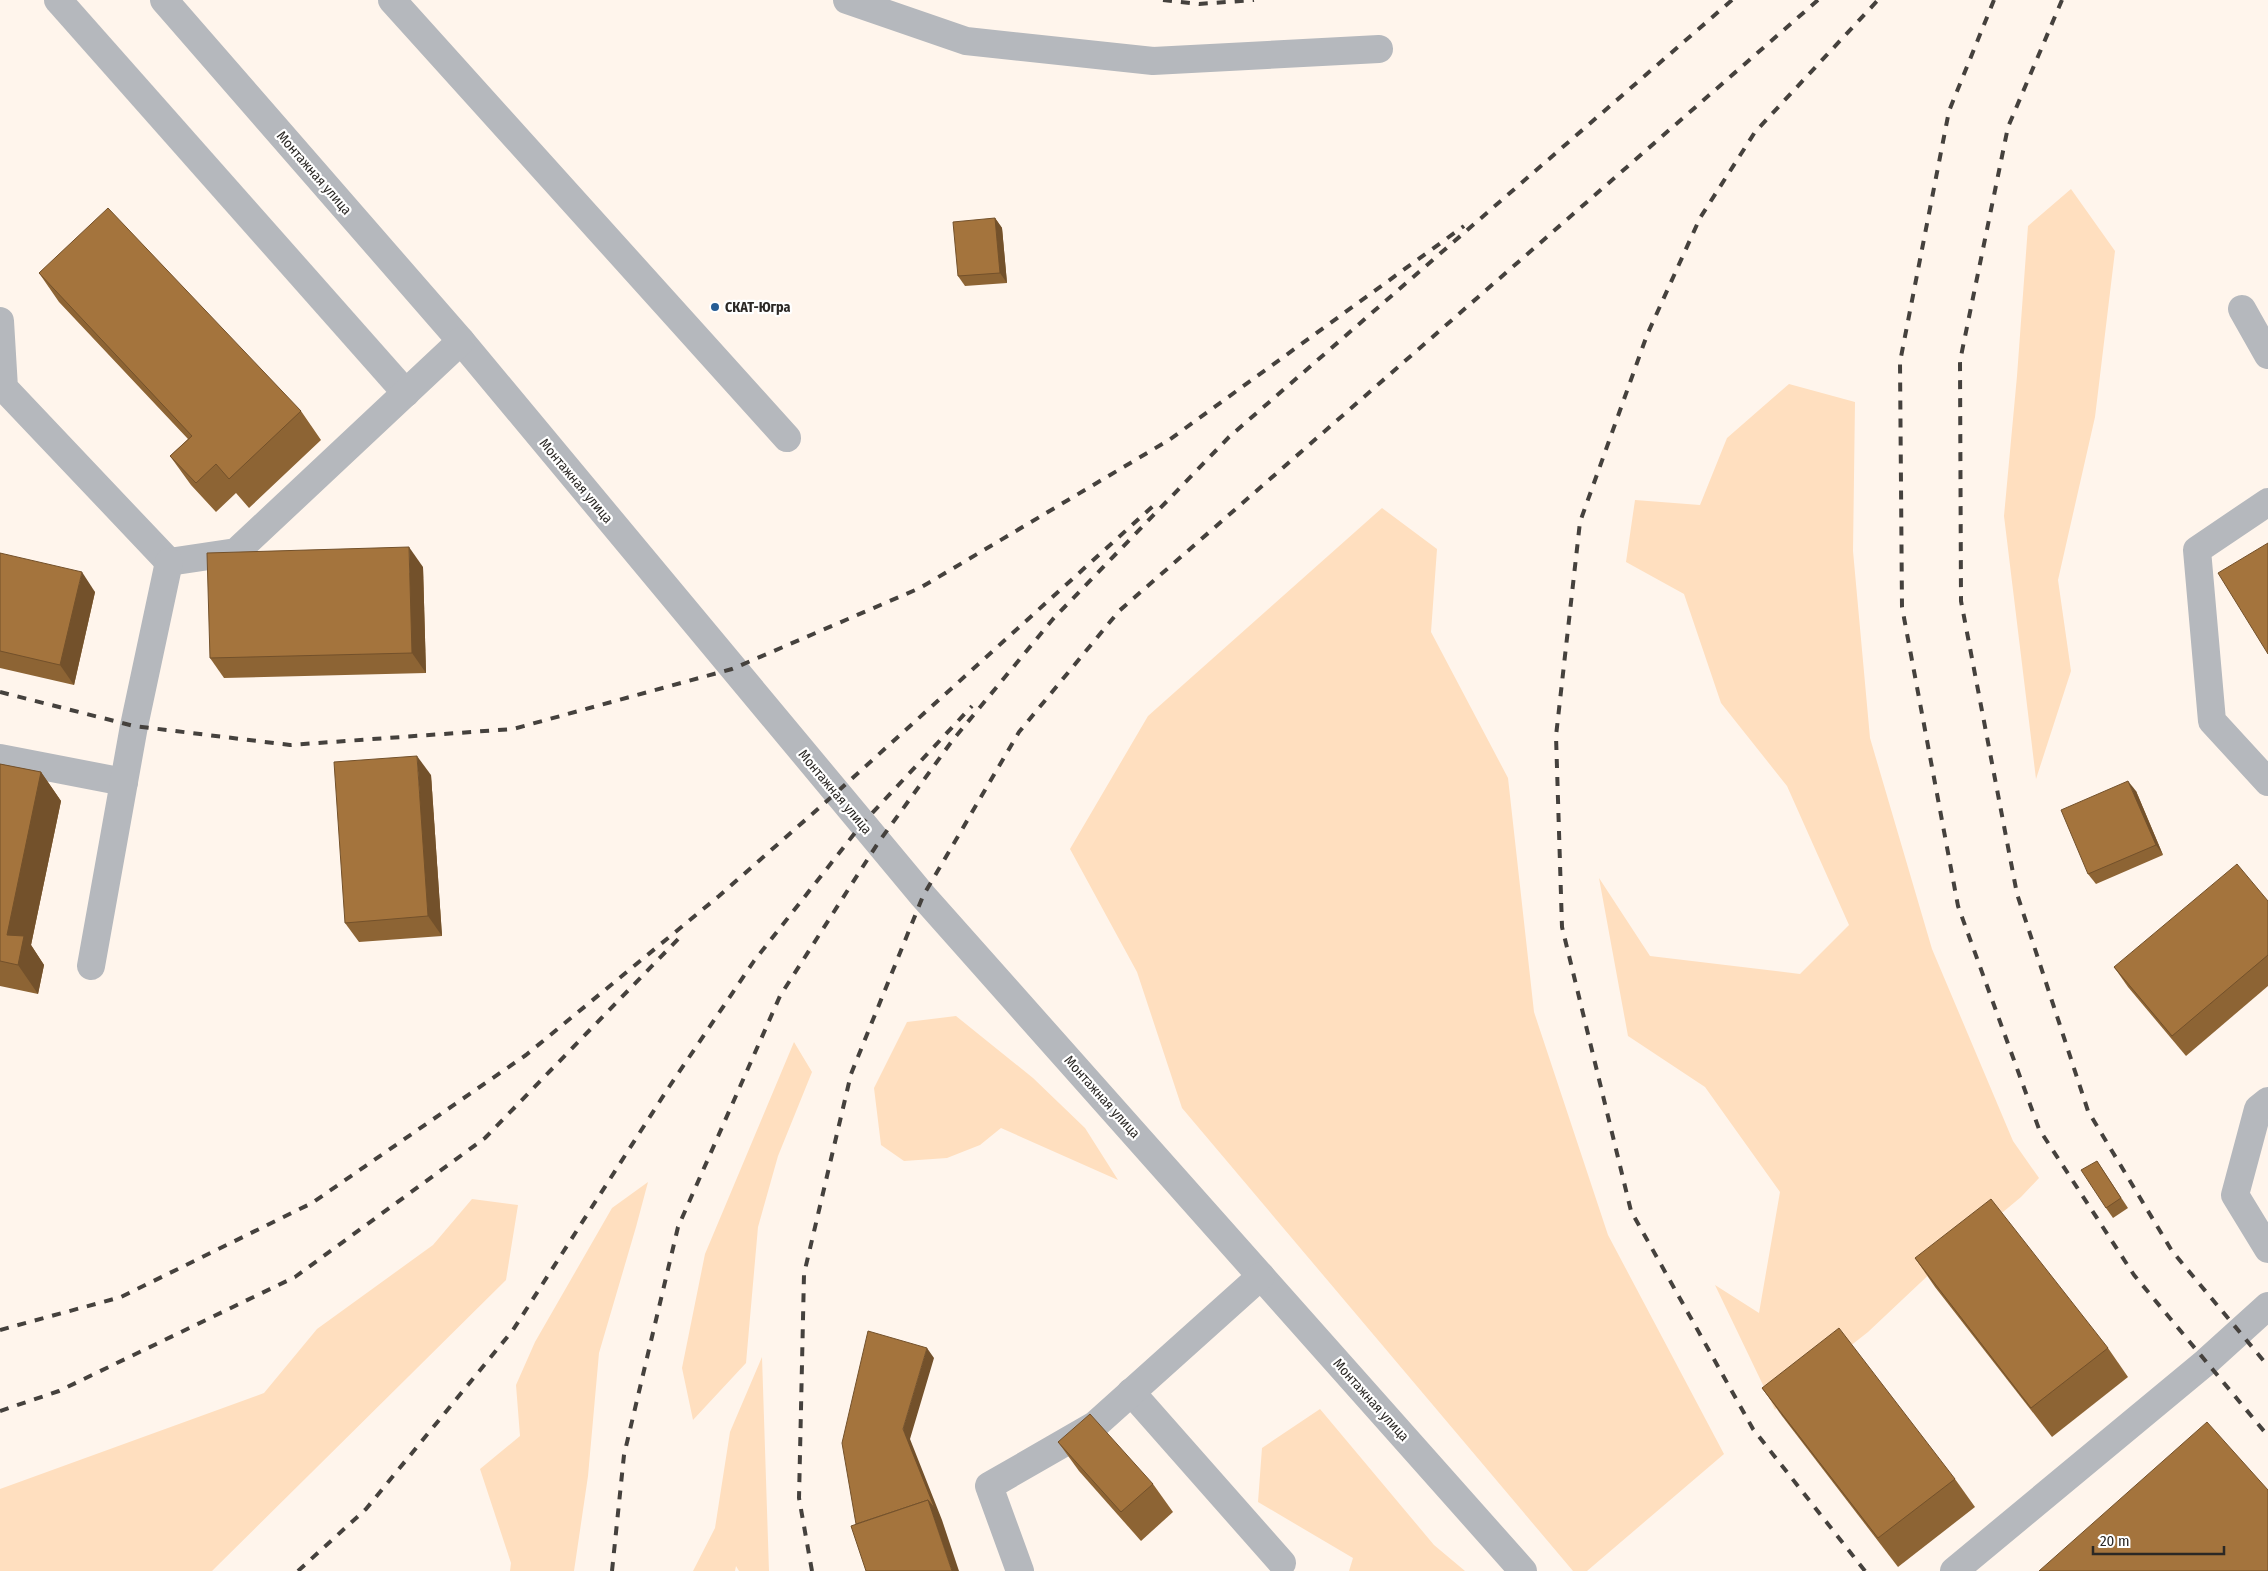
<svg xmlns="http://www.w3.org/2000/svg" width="2268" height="1571" font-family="'Fira Sans Condensed',sans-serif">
<rect width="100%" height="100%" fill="#fff5ec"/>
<g fill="#ffdfbf">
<polygon points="2071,189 2115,251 2095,417 2058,580 2071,671 2036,779 2004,516 2017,376 2028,226"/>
<polygon points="1789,384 1855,402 1853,551 1870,738 1932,949 2013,1141 2039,1178 2021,1197 1937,1267 1868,1332 1784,1398 1775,1410 1715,1285 1759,1313 1780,1192 1705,1087 1628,1036 1599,878 1650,956 1800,974 1849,925 1787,786 1721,703 1684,594 1626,562 1635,500 1700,505 1727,438"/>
<polygon points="1382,508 1437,549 1431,632 1508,778 1534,1012 1608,1235 1724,1454 1587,1571 1573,1571 1182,1108 1137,972 1070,849 1148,716"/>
<polygon points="956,1016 1033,1078 1085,1128 1118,1180 1001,1128 980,1145 947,1158 904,1161 881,1145 874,1088 907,1022"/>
<polygon points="794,1042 812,1072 778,1156 758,1227 746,1363 693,1420 682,1368 705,1254"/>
<polygon points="648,1182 636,1227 599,1353 588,1476 574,1571 510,1571 511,1563 480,1469 520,1436 516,1385 535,1342 612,1208"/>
<polygon points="472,1199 518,1205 506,1280 212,1571 0,1571 0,1489 264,1393 317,1329 433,1245"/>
<polygon points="762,1357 769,1571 739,1571 736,1566 735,1571 693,1571 715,1528 730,1432"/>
<polygon points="1320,1409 1434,1545 1465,1571 1349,1571 1353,1558 1258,1502 1262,1448"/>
</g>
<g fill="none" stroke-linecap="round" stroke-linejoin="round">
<g stroke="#b5b8bd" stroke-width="28">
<polyline points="58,0 406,393"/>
<polyline points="164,0 461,341 923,896 1523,1571"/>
<polyline points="392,0 787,438"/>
<polyline points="847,0 966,41 1153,61 1379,49"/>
<polyline points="2242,309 2268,355"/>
<polyline points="0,321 4,388 169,562"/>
<polyline points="2268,502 2197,550 2212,721 2268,782"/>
<polyline points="169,562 236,552 461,341"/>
<polyline points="0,758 124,782"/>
<polyline points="91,966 134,726 169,562"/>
<polyline points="2268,1101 2258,1109 2235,1195 2268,1249"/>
<polyline points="1131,1392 1282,1563"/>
<polyline points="1020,1571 989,1486 1095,1425 1261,1276"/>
<polyline points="1954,1571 2206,1362 2268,1306"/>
</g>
<g stroke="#45413d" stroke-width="4" stroke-dasharray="9 9" stroke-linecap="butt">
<polyline points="1163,0 1199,4 1254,0"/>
<polyline points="1994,0 1949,111 1900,362 1902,607 1958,906 2039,1129 2134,1275 2268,1436"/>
<polyline points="2062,0 2008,127 1960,361 1961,601 2017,894 2088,1111 2172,1251 2268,1366"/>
<polyline points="0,692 134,726 290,745 513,729 732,669 920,588 1169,440 1464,226"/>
<polyline points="0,1330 121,1297 312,1203 526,1055 719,896 836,793 1153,506"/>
<polyline points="0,1411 59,1391 295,1277 485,1138 682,935"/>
<polyline points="298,1571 366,1509 513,1330 669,1087 754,961 862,824 972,706"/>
<polyline points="612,1571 624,1455 678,1227 780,996 878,843 952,741 1053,619 1229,437 1732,0"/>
<polyline points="812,1571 799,1498 804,1274 851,1074 923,896 1019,732 1119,611 1818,0"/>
<polyline points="1865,1571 1753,1429 1631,1211 1562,927 1556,736 1580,522 1647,335 1700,218 1755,132 1878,0"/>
</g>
</g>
<g fill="#8d6434">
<polygon points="995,218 1002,228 1007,283 965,286 958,276"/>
<polygon points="39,273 301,411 321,440 249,508 236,493 216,512 191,485 170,456 188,439 59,302"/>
<polygon points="0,553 95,592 74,685 0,668"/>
<polygon points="423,567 426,673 224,678 210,658"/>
<polygon points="0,764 41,772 61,801 31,945 44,965 38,994 0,986"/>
<polygon points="431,775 442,936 359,942 345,923"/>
<polygon points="2136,791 2163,855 2096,884 2088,874"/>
<polygon points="2268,901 2268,986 2186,1056 2128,987 2114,967"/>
<polygon points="2097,1161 2128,1208 2113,1218 2106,1208"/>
<polygon points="1915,1258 2108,1348 2128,1377 2052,1437 1935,1287"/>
<polygon points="1762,1388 1955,1479 1975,1507 1898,1567 1782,1416"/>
<polygon points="1058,1442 1153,1484 1173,1512 1141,1541 1079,1471"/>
</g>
<g fill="#73512b">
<polygon points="995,218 1002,228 1007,283 1000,273"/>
<polygon points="409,547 423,567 426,673 412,653"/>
<polygon points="82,572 95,592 74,685 60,665"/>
<polygon points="417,756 431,775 442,936 428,916"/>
<polygon points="41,772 61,801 31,945 44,965 38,994 18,965 7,935"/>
<polygon points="2128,781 2136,791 2163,855 2156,845"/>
<polygon points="927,1348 934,1358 910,1439 942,1520 959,1571 952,1571 903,1429"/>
</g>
<g fill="#a4743d" stroke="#73512b">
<polygon points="108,208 301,411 229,479 216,464 196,483 170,456 192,436 39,273"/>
<polygon points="995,218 1000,273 958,276 953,222"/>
<polygon points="2268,543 2268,654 2218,573"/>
<polygon points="409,547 412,653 210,658 207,553"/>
<polygon points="0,553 82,572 60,665 0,651"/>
<polygon points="417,756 428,916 345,923 334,762"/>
<polygon points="0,764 41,772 7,935 24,936 18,965 0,961"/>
<polygon points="2128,781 2156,845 2088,874 2061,810"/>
<polygon points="2237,864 2268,901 2268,955 2172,1036 2114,967"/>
<polygon points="2097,1161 2121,1198 2106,1208 2081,1170"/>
<polygon points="1991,1199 2108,1348 2031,1408 1915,1258"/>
<polygon points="1839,1328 1955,1479 1878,1538 1762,1388"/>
<polygon points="868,1331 927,1348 903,1429 935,1509 928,1500 856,1524 842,1443"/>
<polygon points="1090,1414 1153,1484 1121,1512 1058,1442"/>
<polygon points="2207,1422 2268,1490 2268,1571 2039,1571"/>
<polygon points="928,1500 952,1571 866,1571 851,1526"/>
</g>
<circle fill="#265c94" stroke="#fff" stroke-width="2" cx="715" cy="307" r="5"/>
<g text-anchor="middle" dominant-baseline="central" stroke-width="4.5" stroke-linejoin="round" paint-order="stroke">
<g font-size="14" fill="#2b2825" stroke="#fff">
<text transform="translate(314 173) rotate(49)">Монтажная улица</text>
<text transform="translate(576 481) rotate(50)">Монтажная улица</text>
<text transform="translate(835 792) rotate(50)">Монтажная улица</text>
<text transform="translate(1102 1097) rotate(48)">Монтажная улица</text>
<text transform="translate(1371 1400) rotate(48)">Монтажная улица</text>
</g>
<g font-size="14" font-weight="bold" fill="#2b2825" stroke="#fff" text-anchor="start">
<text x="725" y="307">СКАТ-Югра</text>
</g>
</g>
<path d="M2093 1546v8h131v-8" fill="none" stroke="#2b2825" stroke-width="2.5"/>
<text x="2100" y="1546" font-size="15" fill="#2b2825" stroke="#ffffff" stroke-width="4" paint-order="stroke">20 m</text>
</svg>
